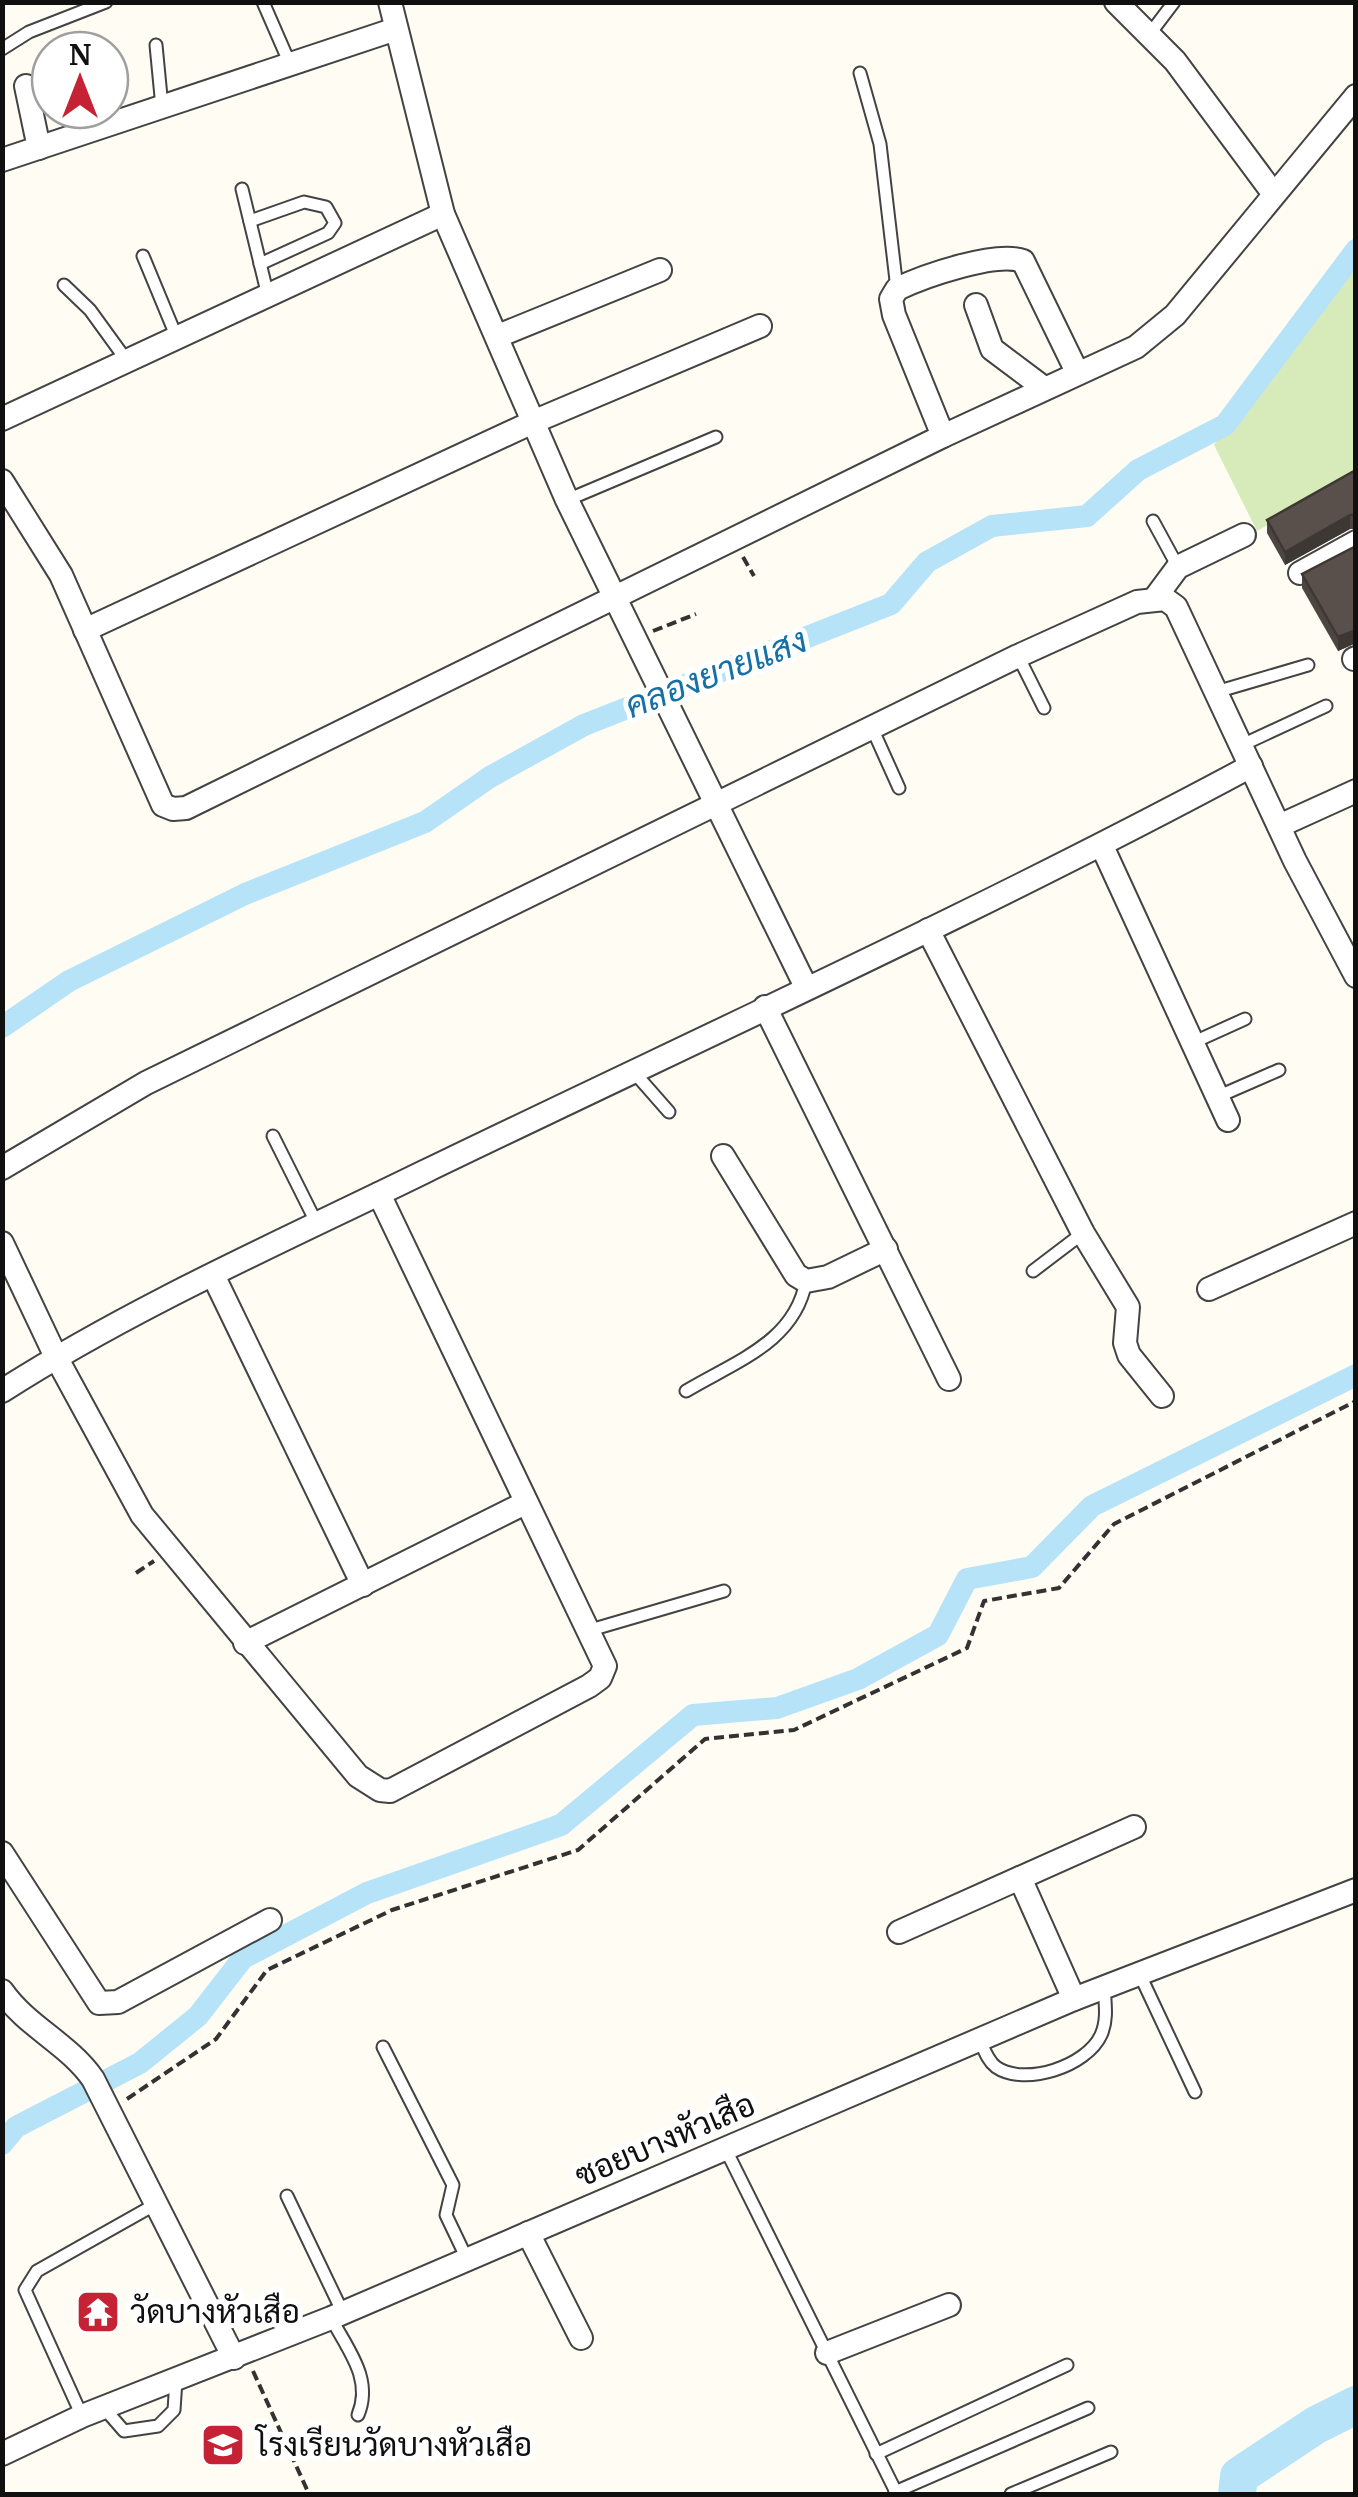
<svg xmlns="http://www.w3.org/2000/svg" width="1358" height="2497" font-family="Merriweather,Sarabun,serif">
<rect width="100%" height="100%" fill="#fffcf3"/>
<polygon fill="#d7ebba" points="1355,266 1355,476 1257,531 1214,445"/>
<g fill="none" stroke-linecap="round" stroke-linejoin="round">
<g stroke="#b6e3f8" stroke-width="22">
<polyline points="2,1027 69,981 245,894 425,822 490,777 584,725 891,604 927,562 992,526 1087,516 1138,470 1225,425 1356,250"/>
<polyline points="2,2144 16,2127 140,2063 198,2016 243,1958 367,1893 561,1825 693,1715 777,1708 858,1679 938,1635 967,1579 1032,1567 1092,1506 1356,1375"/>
</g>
<polyline stroke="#b6e3f8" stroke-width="38" points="1237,2494 1239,2476 1316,2425 1356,2405"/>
<defs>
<g id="service">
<polyline points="263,2 290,64"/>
<polyline points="1149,35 1174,2"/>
<polyline points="156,45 162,107"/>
<polyline points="2,49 29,32 106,2"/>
<polyline points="860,73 880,144 897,289"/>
<polyline points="242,189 268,296"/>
<polyline points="250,221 304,202 326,207 335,223 328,233 260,264"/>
<polyline points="143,256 177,338"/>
<polyline points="64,285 90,310 127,361"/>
<polyline points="567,500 716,437"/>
<polyline points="1153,521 1178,567"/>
<polyline points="1018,656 1044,708"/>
<polyline points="1216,692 1308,665"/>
<polyline points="872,728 899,788"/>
<polyline points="1242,745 1326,706"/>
<polyline points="1192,1043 1245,1019"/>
<polyline points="633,1071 669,1112"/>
<polyline points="1217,1097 1279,1070"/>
<polyline points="273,1136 317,1224"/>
<polyline points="1033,1271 1083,1233"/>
<path d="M686 1391C736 1361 795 1342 806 1281"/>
<polyline points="587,1631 724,1591"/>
<polyline points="1140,1975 1195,2092"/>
<path d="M980 2040C984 2049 987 2060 996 2067 1025 2087 1087 2066 1101 2035 1108 2020 1105 2003 1104 1987"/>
<polyline points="383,2047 453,2185 446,2215 467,2259"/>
<polyline points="726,2150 897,2494"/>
<polyline points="287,2196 343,2313"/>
<path d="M331 2318C348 2350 373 2379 358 2415"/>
<polyline points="104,2408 124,2431 158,2426 174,2410 176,2380"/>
<polyline points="82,2416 25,2290 37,2271 156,2204"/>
<polyline points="876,2454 1067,2365"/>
<polyline points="895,2492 1088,2408"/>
<polyline points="1011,2494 1111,2452"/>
</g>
<g id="minor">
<polyline points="390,2 443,214 567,500 806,987"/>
<polyline points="1116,2 1175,61 1273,193"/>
<polyline points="26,86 39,148"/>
<polyline points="2,160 396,29"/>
<polyline points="976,305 992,349 1044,388"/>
<polyline points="498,336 660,270"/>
<polyline points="2,419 443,214"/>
<path d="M943 436 894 315 891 299 897 289C924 276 996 251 1023 261L1077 372"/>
<polyline points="2,481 61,575 163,805 173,809 186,808 943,436 1136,347 1175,315 1356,96"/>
<polyline points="1300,573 1356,542"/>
<polyline points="1155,598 1178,567 1244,535"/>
<polyline points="85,630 533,422 760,326"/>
<polyline points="1354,659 1356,658"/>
<polyline points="1279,826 1356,791"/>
<polyline points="1102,846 1228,1120"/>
<polyline points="928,930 1083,1233 1128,1307 1125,1343 1129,1355 1162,1396"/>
<polyline points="765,1007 949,1379"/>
<polyline points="723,1156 796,1275 806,1281 828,1277 886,1249"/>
<polyline points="2,1168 146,1083 1018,656 1137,602 1165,599 1176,607 1295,861 1356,976"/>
<polyline points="2,1243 56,1357 142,1515 358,1776 380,1790 390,1791 589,1686 600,1678 605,1666 379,1194"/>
<polyline points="213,1275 363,1585"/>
<polyline points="1209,1289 1356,1223"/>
<path d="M2 1391C135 1306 283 1241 424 1172 701 1038 981 911 1251 766"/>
<polyline points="245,1643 525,1503"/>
<polyline points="2,1853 99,2003 118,2002 270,1920"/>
<polyline points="1020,1878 1074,1999"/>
<polyline points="899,1932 1134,1827"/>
<path d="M2 1991C27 2027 69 2044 93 2079L234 2358"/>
<polyline points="528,2233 581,2338"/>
<polyline points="827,2353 949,2305"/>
<polyline points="2,2454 82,2416 331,2318 1074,1999 1356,1890"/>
</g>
</defs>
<use href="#service" stroke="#434343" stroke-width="15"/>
<use href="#minor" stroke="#434343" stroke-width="26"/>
<g stroke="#323232" stroke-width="4" stroke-dasharray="10 5" stroke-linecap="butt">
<polyline points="743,557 754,576"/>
<polyline points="653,631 696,614"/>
<polyline points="1356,1345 1356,1347"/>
<polyline points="136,1573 154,1561"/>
<polyline points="127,2099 216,2039 267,1970 392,1910 578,1850 705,1739 794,1730 967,1648 984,1601 1059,1588 1114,1524 1356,1401"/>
<polyline points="253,2371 309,2494"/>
</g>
<use href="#service" stroke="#fff" stroke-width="11"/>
<use href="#minor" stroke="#fff" stroke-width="22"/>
</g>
<g fill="#4d4541">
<polygon points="1356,470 1356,529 1350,529 1285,565 1267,533 1267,520"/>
<polygon points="1356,546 1356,643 1338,651 1302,588 1302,574"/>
</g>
<g fill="#3e3835">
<polygon points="1350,515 1350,529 1285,565 1285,552"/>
<polygon points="1356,630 1356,643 1338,651 1338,637"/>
</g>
<g fill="#59504c" stroke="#3e3835" stroke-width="2.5">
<polygon points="1356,470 1356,515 1350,515 1285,552 1267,520"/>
<polygon points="1356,546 1356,630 1338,637 1302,574"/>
</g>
<defs>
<symbol id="temple-square" viewBox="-11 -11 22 22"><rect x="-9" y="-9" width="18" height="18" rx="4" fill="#c52335" stroke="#fff"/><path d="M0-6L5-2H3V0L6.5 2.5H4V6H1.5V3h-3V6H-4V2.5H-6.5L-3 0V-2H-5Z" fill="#fff"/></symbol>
<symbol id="school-square" viewBox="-11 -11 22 22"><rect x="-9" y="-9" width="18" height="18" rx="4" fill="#c52335" stroke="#fff"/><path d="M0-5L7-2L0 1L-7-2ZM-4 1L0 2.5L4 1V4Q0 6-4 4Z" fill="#fff"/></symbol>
</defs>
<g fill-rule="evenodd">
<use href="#temple-square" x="73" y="2287" width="50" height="50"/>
<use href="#school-square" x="198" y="2420" width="50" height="50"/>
</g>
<g text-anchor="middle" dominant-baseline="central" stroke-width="10" stroke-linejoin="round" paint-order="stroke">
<g font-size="32" fill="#101010" stroke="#fff">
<text transform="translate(665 2140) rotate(-23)">ซอยบางหัวเสือ</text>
</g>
<g font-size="32" fill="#101010" stroke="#fff" text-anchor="start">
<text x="130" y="2312">วัดบางหัวเสือ</text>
<text x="256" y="2445">โรงเรียนวัดบางหัวเสือ</text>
</g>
<g font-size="35" font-style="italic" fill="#1470a6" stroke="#fff">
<text transform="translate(716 673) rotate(-21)">คลองยายแสง</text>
</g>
</g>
<rect width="1358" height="2497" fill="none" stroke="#101010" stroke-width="10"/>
<g transform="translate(80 80)"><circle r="48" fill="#ffffff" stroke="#9f9f9f" stroke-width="2.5"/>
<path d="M0-8L18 38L0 25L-18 38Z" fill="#c52335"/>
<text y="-15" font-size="28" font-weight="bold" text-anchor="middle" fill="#101010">N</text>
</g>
</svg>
